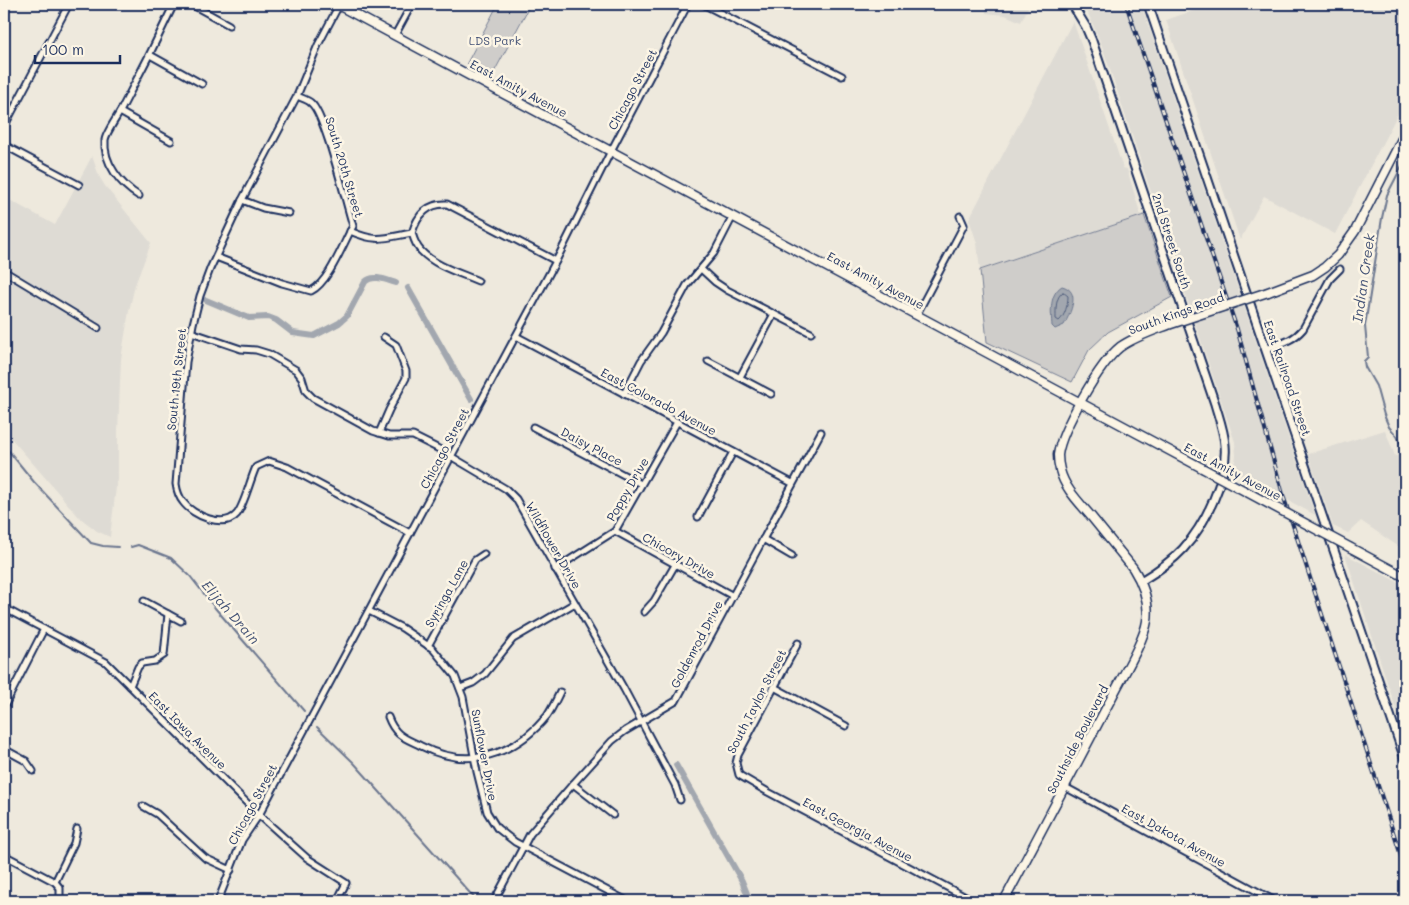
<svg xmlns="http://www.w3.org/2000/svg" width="1409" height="905" font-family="Mali,sans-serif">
<rect width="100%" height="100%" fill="#eee9dd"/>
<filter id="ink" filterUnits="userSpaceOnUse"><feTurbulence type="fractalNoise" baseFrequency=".02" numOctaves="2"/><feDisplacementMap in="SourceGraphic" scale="10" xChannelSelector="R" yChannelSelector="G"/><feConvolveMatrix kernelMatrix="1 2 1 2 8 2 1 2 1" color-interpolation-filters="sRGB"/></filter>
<g filter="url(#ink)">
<g fill="#dedbd4">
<polygon points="981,4 1030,4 1021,22 1005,15 986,13 986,6 980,6"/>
<polygon points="1084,4 1141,4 1315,515 1233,470 1236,456 1235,442 1102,46"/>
<polygon points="1213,4 1405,4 1405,100 1335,234 1264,196 1240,240 1166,20"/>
<polygon points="1073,21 1123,168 1127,169 1141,216 980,270 977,243 969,219"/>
<polygon points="92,156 99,176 105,186 151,243 135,285 129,311 121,359 118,431 118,471 110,537 97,531 79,517 4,430 4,197 55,225"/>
<polygon points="1385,430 1395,456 1399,455 1405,470 1405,551 1361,521 1348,533 1333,526 1308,454"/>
<polygon points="1345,554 1405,586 1405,736"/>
</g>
<g fill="#cfcdca" stroke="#757e94">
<polygon points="498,4 524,4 529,7 492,76 467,63"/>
<polygon points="1144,215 1172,297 1108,332 1089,350 1072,382 987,342 980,270"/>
</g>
<path fill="#a2a7af" stroke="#6c778f" d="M1062 286C1081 291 1071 312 1064 325L1055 329 1052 326C1051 312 1049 294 1062 286Z"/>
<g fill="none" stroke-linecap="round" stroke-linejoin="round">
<path stroke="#515f7e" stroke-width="1" d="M1063 292 1068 296C1068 304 1065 316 1059 321L1056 319C1056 310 1055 297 1063 292Z"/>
<g stroke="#6c778f" stroke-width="2">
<polyline points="1405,160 1387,195 1382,218 1365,326 1368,357 1364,361 1365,367 1376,386 1384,415 1389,427 1397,436 1405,453"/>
<polyline points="4,445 34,482 91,543 103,546 118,547"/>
<polyline points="131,547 138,545 171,558 190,576 215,608 304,711"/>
<polyline points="317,727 354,763 477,901"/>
</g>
<g stroke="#a2a7af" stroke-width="6">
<polyline points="408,288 471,399"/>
<path d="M206 300 249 318 268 317 276 320 293 333 314 336 339 323 347 316 365 282C373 274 386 280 396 283"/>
<polyline points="676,765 742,881 750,901"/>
</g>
<defs>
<g id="minor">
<polyline points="191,4 229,25"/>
<polyline points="703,4 842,76"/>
<path d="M339 5 318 45 297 96 242 200 210 269 200 296 193 324 186 362 176 484C177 491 179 497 183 502 193 516 224 529 237 514 245 503 250 480 256 467L269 461 287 467 410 533"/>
<polyline points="395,35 412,4"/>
<polyline points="150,55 202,84"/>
<polyline points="120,112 171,141"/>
<polyline points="4,127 69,4"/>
<polyline points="4,145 79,185"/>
<path d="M139 196C121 185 103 163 105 140 106 132 119 115 123 106 141 72 158 38 174 4"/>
<polyline points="242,200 263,208 289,213"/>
<path d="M350 231C377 243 384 238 412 233"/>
<path d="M412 233C417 216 427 203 447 204L556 261"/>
<path d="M412 233C414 240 416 246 421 251 435 266 460 273 478 281"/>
<path d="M216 257 282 283 311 291C329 282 343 244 353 226 346 204 325 114 311 103 308 100 301 98 297 96"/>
<polyline points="701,269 715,282 727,290 811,333"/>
<polyline points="4,271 98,328"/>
<polyline points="917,314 964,225 960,216"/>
<polyline points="191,332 241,349 256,350 269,354 296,370 302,378 306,391 313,398 373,431 389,436 413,436 437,448 506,489 516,499 624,689 675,785 680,800"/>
<polyline points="516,336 792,483"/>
<path d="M1266 349C1280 344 1293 341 1303 329L1330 279 1340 269"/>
<polyline points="708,361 771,394"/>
<polyline points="740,377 774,314"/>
<polyline points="624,394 641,361 661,333 687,285 714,253 733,216"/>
<polyline points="533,427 641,484"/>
<polyline points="379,433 389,410 406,378 406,371 396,345 384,337"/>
<polyline points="698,517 733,452"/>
<polyline points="615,531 733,596"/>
<polyline points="763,539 792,556"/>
<polyline points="555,569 615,531 677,422"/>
<polyline points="144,601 181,621"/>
<polyline points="4,608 106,662 259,815 307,858 346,883 337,901"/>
<polyline points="369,611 402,628 433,649 455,676 463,697 477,772 487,812 497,828 515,842 627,901"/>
<polyline points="644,612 654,601 675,565"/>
<polyline points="798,643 738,755 736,763 739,775 768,792 973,901"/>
<polyline points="428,646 475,560 484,554"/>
<polyline points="130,686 138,667 142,663 155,661 164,655 168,614"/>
<polyline points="774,687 846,726"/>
<polyline points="460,688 473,683 485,674 513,639 575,603"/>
<polyline points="4,707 44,629"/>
<path d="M388 717C395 736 405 738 421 746 468 770 514 756 547 716 552 709 556 700 560 692"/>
<polyline points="4,749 26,761 33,771"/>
<polyline points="573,784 613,815"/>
<polyline points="1065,787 1275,901"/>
<polyline points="143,806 157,814 205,858 231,870"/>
<polyline points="4,855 55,882 60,888 60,901"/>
<polyline points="55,882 74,843 77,829"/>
<polyline points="218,901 242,840 259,815 556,261 611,151 688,4"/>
<polyline points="494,901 530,834 573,784 612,741 625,731 676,701 821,432"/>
</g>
<g id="tertiary">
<path d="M1072 4 1086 27 1092 41 1215 404C1219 418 1224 431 1225 445 1228 478 1205 525 1183 549 1171 562 1156 572 1141 581"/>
<polyline points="1148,4 1405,759"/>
</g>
<g id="secondary">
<polyline points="336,4 1202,468"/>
<polyline points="1268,292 1313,275 1325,267 1338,255 1355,231 1405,133"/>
<polyline points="1351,548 1405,577"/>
<path d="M1004 901C1040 833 1076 765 1112 697 1122 677 1144 641 1147 621 1150 601 1143 584 1133 568 1120 552 1107 536 1094 520 1082 505 1065 490 1060 470 1059 466 1058 460 1058 455 1061 430 1100 363 1120 347 1134 337 1152 331 1168 325"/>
</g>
</defs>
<use href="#minor" stroke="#1b2f5e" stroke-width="9"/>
<use href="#tertiary" stroke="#1b2f5e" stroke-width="11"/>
<use href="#secondary" stroke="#1b2f5e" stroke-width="11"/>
<use href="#minor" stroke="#fcf5e5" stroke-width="5"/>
<use href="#tertiary" stroke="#fcf5e5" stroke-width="7"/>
<use href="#secondary" stroke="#fcf5e5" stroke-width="8"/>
<defs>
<polyline id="rail" points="1126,4 1237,329 1284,498 1405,868"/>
</defs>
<use href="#rail" stroke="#1b2f5e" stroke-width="4"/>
<use href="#rail" stroke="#fcf5e5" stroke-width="2" stroke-dasharray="5.5" stroke-linecap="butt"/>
<defs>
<g id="secondary-bridge">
<polyline points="1168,325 1268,292"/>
<polyline points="1202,468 1351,548"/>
</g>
</defs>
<use href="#secondary-bridge" stroke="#1b2f5e" stroke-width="11" stroke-linecap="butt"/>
<use href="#secondary-bridge" stroke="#fcf5e5" stroke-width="8"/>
</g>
</g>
<g text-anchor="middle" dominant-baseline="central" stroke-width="5" stroke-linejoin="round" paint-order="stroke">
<g font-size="12" fill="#485679" stroke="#fcf5e5">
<text x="495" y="40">LDS Park</text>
</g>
<g font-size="12" fill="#1b2f5e" stroke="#fcf5e5">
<text transform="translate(519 88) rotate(28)">East Amity Avenue</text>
<text transform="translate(632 89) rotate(-62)">Chicago Street</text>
<text transform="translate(345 167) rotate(73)">South 20th Street</text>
<text transform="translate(1172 241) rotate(72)">2nd Street South</text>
<text transform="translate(876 280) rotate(28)">East Amity Avenue</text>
<text transform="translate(1176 313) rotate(-20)">South Kings Road</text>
<text transform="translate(1288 378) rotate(71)">East Railroad Street</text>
<text transform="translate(176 379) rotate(-84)">South 19th Street</text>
<text transform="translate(659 401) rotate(28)">East Colorado Avenue</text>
<text transform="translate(592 446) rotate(28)">Daisy Place</text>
<text transform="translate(444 448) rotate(-62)">Chicago Street</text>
<text transform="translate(1233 471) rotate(28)">East Amity Avenue</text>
<text transform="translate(627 489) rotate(-60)">Poppy Drive</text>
<text transform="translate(554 545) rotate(60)">Wildflower Drive</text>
<text transform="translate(679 555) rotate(29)">Chicory Drive</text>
<text transform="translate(446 593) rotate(-61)">Syringa Lane</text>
<text transform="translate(696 644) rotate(-62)">Goldenrod Drive</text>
<text transform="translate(756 701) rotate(-63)">South Taylor Street</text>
<text transform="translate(188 730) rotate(45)">East Iowa Avenue</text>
<text transform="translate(1077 739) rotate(-63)">Southside Boulevard</text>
<text transform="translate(485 755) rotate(79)">Sunflower Drive</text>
<text transform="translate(252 804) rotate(-62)">Chicago Street</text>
<text transform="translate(858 829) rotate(28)">East Georgia Avenue</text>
<text transform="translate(1174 835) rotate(29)">East Dakota Avenue</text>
</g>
<g font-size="14" font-style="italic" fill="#445376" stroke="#fcf5e5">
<text transform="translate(1363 278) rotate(-82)">Indian Creek</text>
<text transform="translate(231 612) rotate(49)">Elijah Drain</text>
</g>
</g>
<rect width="1409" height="905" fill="none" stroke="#fcf5e5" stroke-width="20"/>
<rect x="10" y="10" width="1389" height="885" fill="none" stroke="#1b2f5e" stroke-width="2" filter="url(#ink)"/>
<path d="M35 55v8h85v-8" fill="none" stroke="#1b2f5e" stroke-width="2.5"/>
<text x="42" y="55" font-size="15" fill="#1b2f5e" stroke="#fcf5e5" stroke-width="4" paint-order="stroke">100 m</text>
</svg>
